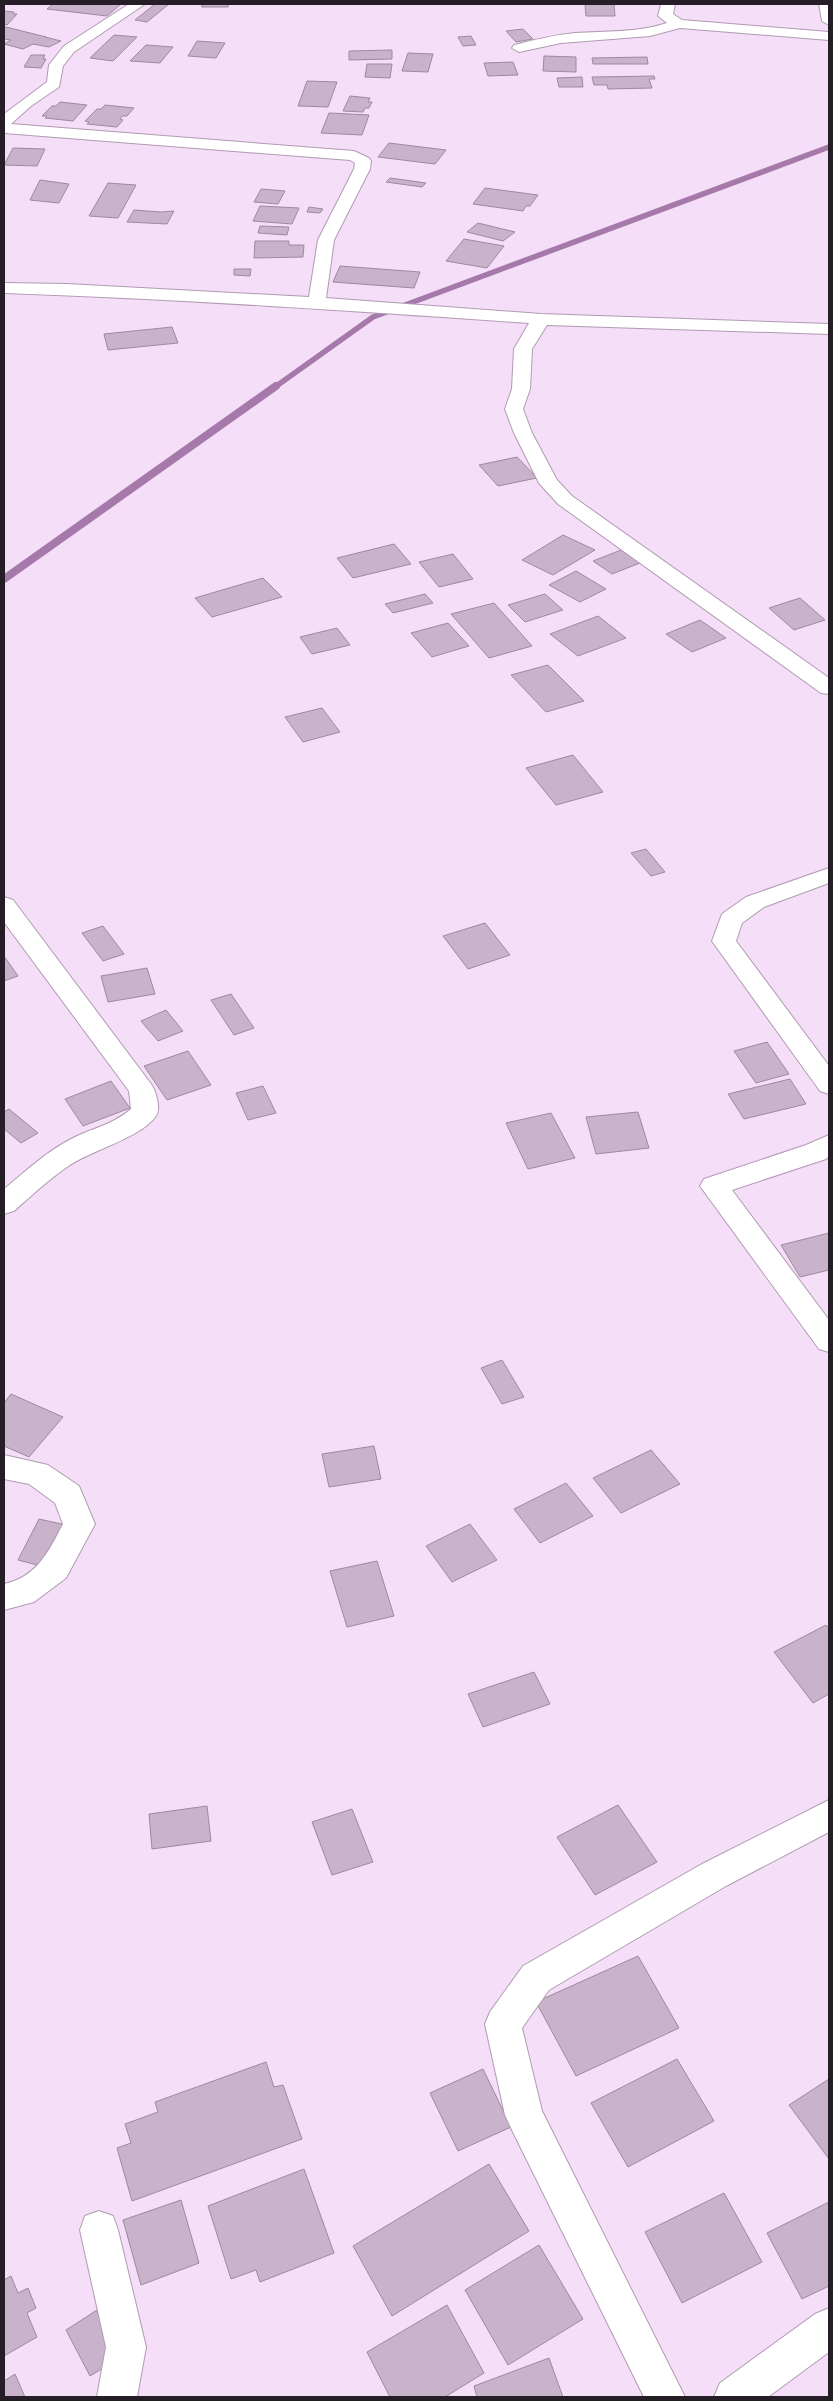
<svg xmlns="http://www.w3.org/2000/svg" width="833" height="2401" font-family="'Varela Round',sans-serif">
<rect width="100%" height="100%" fill="#f5def7"/>
<g fill="none" stroke-linecap="round" stroke-linejoin="round">
<polyline stroke="#a679ab" stroke-width="5.5" points="275,387 373,317 829,147"/>
<polyline stroke="#a679ab" stroke-width="8" points="4,579 276,386"/>
</g>
<g fill="#c9b3cb" stroke="#9e89a0">
<polygon points="53,4 121,4 107,16 47,9"/>
<polygon points="155,4 169,4 147,22 135,20"/>
<rect x="202" y="4" width="26" height="3"/>
<polygon points="585,4 614,4 615,16 586,16"/>
<polygon points="4,11 14,12 13,14 17,14 7,25 4,24"/>
<polygon points="6,27 46,37 45,37 61,41 49,47 33,44 23,49 4,44 11,40 4,39 4,28"/>
<polygon points="523,29 533,39 516,42 506,31"/>
<polygon points="114,35 137,37 113,61 90,58"/>
<polygon points="471,36 476,45 463,46 458,37"/>
<polygon points="197,41 225,43 216,58 188,56"/>
<polygon points="146,45 173,47 160,63 130,61"/>
<polygon points="392,50 392,59 349,60 349,51"/>
<polygon points="408,53 433,54 428,72 402,71"/>
<polygon points="31,55 45,55 43,59 46,59 41,68 24,67"/>
<polygon points="544,56 576,57 576,72 543,71"/>
<polygon points="647,57 648,64 593,64 592,58"/>
<polygon points="513,62 518,75 488,76 484,63"/>
<polygon points="367,64 392,64 390,78 365,77"/>
<polygon points="654,76 655,79 649,79 652,88 608,89 607,85 594,85 592,77"/>
<polygon points="582,77 583,87 559,87 557,78"/>
<polygon points="307,81 337,82 328,107 298,106"/>
<polygon points="350,96 370,98 368,102 372,102 369,108 365,108 363,112 343,111"/>
<polygon points="60,102 87,105 73,121 45,118 47,116 42,116 52,106 56,106"/>
<polygon points="105,105 134,108 127,116 123,116 120,119 123,120 117,127 87,124 89,122 85,121 97,109 101,109"/>
<polygon points="329,113 369,115 362,135 321,133"/>
<polygon points="389,143 446,150 435,164 378,157"/>
<polygon points="13,148 45,149 37,166 4,165"/>
<polygon points="390,178 426,183 422,187 386,182"/>
<polygon points="40,180 69,184 59,203 30,200"/>
<polygon points="108,183 136,185 118,218 89,216"/>
<polygon points="485,188 538,195 530,206 526,206 523,211 473,204"/>
<polygon points="261,189 285,191 278,204 254,202"/>
<polygon points="260,206 299,208 292,224 253,221"/>
<polygon points="309,207 323,209 320,213 307,212"/>
<polygon points="134,210 161,212 174,211 167,224 127,222"/>
<polygon points="478,223 515,232 503,241 467,232"/>
<polygon points="260,226 289,227 287,235 258,233"/>
<polygon points="464,239 504,246 487,268 446,261"/>
<polygon points="255,241 289,241 289,245 304,245 303,257 254,258"/>
<polygon points="340,266 420,272 414,288 333,282"/>
<polygon points="234,269 251,269 250,276 234,275"/>
<polygon points="172,327 178,343 108,350 104,334"/>
<polygon points="517,457 537,478 498,486 479,465"/>
<polygon points="563,535 595,550 553,575 522,560"/>
<polygon points="394,544 411,564 353,578 337,558"/>
<polygon points="621,550 640,563 612,574 593,561"/>
<polygon points="453,554 473,579 439,587 419,562"/>
<polygon points="576,571 606,589 580,602 549,585"/>
<polygon points="263,578 282,597 212,617 195,598"/>
<polygon points="425,594 433,603 393,613 385,604"/>
<polygon points="545,594 563,610 525,622 508,605"/>
<polygon points="800,598 825,620 794,630 769,608"/>
<polygon points="494,603 532,646 489,658 451,614"/>
<polygon points="598,616 626,638 578,656 550,634"/>
<polygon points="700,620 726,638 692,652 666,634"/>
<polygon points="448,623 469,646 432,657 411,633"/>
<polygon points="337,628 350,645 312,654 300,637"/>
<polygon points="548,665 584,701 546,712 511,675"/>
<polygon points="322,708 340,732 303,742 285,717"/>
<polygon points="573,755 603,792 556,805 526,768"/>
<polygon points="646,849 665,872 651,876 631,853"/>
<polygon points="485,923 510,955 468,969 443,936"/>
<polygon points="103,926 124,954 103,961 82,933"/>
<polygon points="4,956 18,976 4,981"/>
<polygon points="147,968 155,994 108,1002 101,976"/>
<polygon points="231,994 254,1028 234,1035 211,1000"/>
<polygon points="166,1010 183,1031 158,1041 141,1021"/>
<polygon points="767,1042 789,1074 756,1083 734,1051"/>
<polygon points="188,1051 211,1085 167,1100 144,1066"/>
<polygon points="790,1079 806,1104 744,1119 728,1094"/>
<polygon points="111,1081 130,1108 83,1126 65,1099"/>
<polygon points="263,1086 276,1113 248,1120 236,1093"/>
<polygon points="9,1109 38,1133 21,1143 4,1129 4,1112"/>
<polygon points="638,1112 649,1148 596,1154 586,1117"/>
<polygon points="551,1113 575,1158 528,1169 506,1123"/>
<polygon points="829,1233 829,1270 800,1277 781,1245"/>
<polygon points="502,1360 524,1397 502,1404 481,1368"/>
<polygon points="11,1394 63,1417 29,1457 4,1446 4,1403"/>
<polygon points="374,1446 381,1479 329,1487 322,1454"/>
<polygon points="651,1450 680,1484 621,1513 593,1478"/>
<polygon points="566,1483 593,1516 540,1543 514,1509"/>
<polygon points="39,1519 66,1525 45,1567 18,1560"/>
<polygon points="470,1524 497,1560 452,1582 426,1546"/>
<polygon points="377,1561 394,1616 347,1627 330,1571"/>
<polygon points="826,1625 829,1629 829,1694 813,1703 774,1652"/>
<polygon points="534,1672 550,1704 483,1727 468,1694"/>
<polygon points="618,1805 657,1862 595,1895 557,1837"/>
<polygon points="207,1806 211,1841 152,1849 149,1814"/>
<polygon points="352,1809 373,1862 332,1875 312,1822"/>
<polygon points="638,1956 679,2028 576,2076 536,2002"/>
<polygon points="677,2059 714,2121 628,2167 591,2103"/>
<polygon points="266,2062 274,2087 283,2085 302,2139 132,2201 117,2148 131,2143 125,2124 158,2112 155,2102"/>
<polygon points="483,2069 511,2127 458,2151 430,2093"/>
<polygon points="829,2079 829,2159 789,2105"/>
<polygon points="489,2164 529,2231 392,2316 353,2246"/>
<polygon points="304,2169 334,2253 260,2282 256,2270 231,2279 208,2206"/>
<polygon points="724,2193 762,2262 682,2303 645,2232"/>
<polygon points="181,2200 199,2263 141,2285 123,2220"/>
<polygon points="829,2202 829,2286 802,2299 767,2233"/>
<polygon points="539,2245 583,2319 508,2365 465,2290"/>
<polygon points="11,2276 18,2293 28,2288 36,2308 27,2313 37,2337 4,2356 4,2280"/>
<polygon points="447,2305 484,2373 445,2397 390,2397 367,2352"/>
<polygon points="97,2310 121,2357 90,2376 66,2330"/>
<polygon points="549,2358 563,2397 477,2397 474,2386"/>
<polygon points="15,2374 25,2397 4,2397 4,2381"/>
</g>
<g fill="none" stroke-linecap="round" stroke-linejoin="round">
<defs>
<g id="minor">
<path d="M129 4H145L74 52 63 66 59 87 31 106 11 124 354 151 369 158 371 161 370 169 334 240 326 298 541 314 829 324V334L547 325 532 349 530 389 523 409 532 433 557 480 572 496 829 678V694L821 693 558 504 539 483 514 433 505 409 512 389 514 349 529 323C354 311 179 299 4 293V283L67 284 309 297 318 240 354 169 355 163 350 160 4 133V114L47 82 49 65 64 46Z"/>
<path d="M661 4H675L673 14 682 20 829 32V40L680 28 650 36 561 43 519 52 512 48 514 45C534 40 554 35 575 33 606 31 637 33 667 23L658 16Z"/>
<polygon points="819,4 829,4 829,25 822,21"/>
<polygon points="829,868 829,883 764,907 742,923 736,941 829,1066 829,1094 820,1091 712,941 722,914 746,897"/>
<path d="M4 897 13 900 151 1084C156 1091 161 1108 156 1116 141 1138 91 1150 67 1167 48 1180 31 1196 14 1211L4 1214V1189C26 1171 47 1151 73 1138 93 1128 114 1124 131 1109L129 1091 4 922Z"/>
<polygon points="829,1135 829,1156 826,1159 732,1190 829,1320 829,1352 819,1349 700,1186 704,1179 806,1145"/>
<path d="M4 1455 48 1465 79 1486 95 1524 66 1578 34 1602 4 1610V1584C37 1577 49 1551 63 1524L55 1503 29 1484 4 1479Z"/>
<polygon points="829,1800 829,1832 726,1886 549,1990 522,2028 542,2111 685,2397 644,2397 511,2128 505,2115 485,2024 490,2012 523,1966 702,1864"/>
<polygon points="99,2211 113,2216 118,2230 146,2347 137,2397 97,2397 106,2347 80,2230 85,2216"/>
<polygon points="829,2308 829,2352 768,2397 714,2397 720,2383 815,2314"/>
</g>
</defs>
<use href="#minor" stroke="#b09bb2" stroke-width="2"/>
<use href="#minor" fill="#fff" fill-rule="evenodd"/>
</g>
<rect width="833" height="2401" fill="none" stroke="#261e27" stroke-width="10"/>
</svg>
